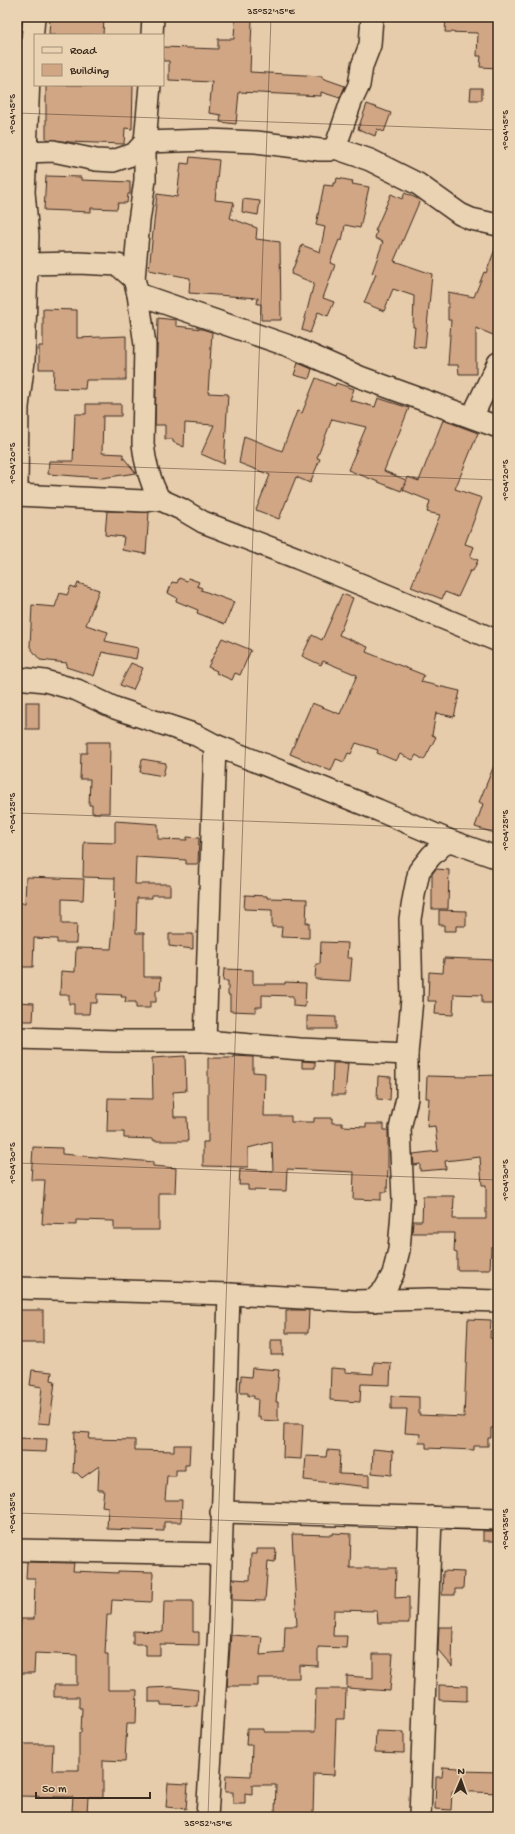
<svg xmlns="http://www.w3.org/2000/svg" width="515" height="1834" font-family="'Gochi Hand',sans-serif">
<rect width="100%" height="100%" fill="#e7ccab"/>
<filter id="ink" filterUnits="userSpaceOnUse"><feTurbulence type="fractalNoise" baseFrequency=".025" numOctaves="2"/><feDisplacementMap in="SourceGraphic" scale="8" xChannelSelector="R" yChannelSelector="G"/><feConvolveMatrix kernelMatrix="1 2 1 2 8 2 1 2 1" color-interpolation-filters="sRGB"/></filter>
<g filter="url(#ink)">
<g fill="#d1a685" stroke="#3b2a1e">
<polygon points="50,17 104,17 103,35 49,35"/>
<polygon points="446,17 498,17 498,68 480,67 481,56 477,56 478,33 445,32"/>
<polygon points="235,18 252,19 250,72 322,76 322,78 345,86 340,98 321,92 321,96 239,92 236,124 220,122 221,115 209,113 212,82 169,80 169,61 163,61 163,47 218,49 218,39 234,39"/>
<polygon points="46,85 133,85 132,129 125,128 124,144 69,142 46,139"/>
<polygon points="471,88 482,88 482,100 470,100"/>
<polygon points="367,104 391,113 384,132 377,129 375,136 358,129"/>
<polygon points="190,157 219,160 215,200 234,202 230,218 257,228 256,239 280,242 281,320 261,320 261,304 257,304 258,298 189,293 190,278 149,270 157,194 177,197 181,163 189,164"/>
<polygon points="46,176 81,177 81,180 130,182 130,194 128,194 127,203 118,203 117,209 91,208 91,212 44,210"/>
<polygon points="337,178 353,181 352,184 369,187 360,228 345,225 342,241 339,240 330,263 335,265 323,298 334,302 328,316 318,312 310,333 302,330 314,283 291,274 302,245 320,252 325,227 316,225 324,185 333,186 333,183 336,183"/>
<polygon points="405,193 420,200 394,261 432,274 425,348 413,347 415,327 413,327 414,296 393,289 384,311 364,303 376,274 372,273 383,242 375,238 377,231 375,231 391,194 402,199"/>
<polygon points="243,199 260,201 258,215 242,212"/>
<polygon points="497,244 498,337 476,328 476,374 459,374 458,365 448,365 451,320 448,320 448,292 474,297 484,272 486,273"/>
<polygon points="43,309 77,310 77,338 126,336 126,380 86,380 85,389 53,388 54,369 39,369 39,346 43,346"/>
<polygon points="158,318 176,320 176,326 202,329 212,332 208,393 228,394 224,464 201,454 214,425 185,423 184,447 173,442 173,439 165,439 165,425 155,425"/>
<polygon points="298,363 312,369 309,379 294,375"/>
<polygon points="316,378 335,386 336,383 354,389 350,400 375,407 378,398 409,408 384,471 406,480 401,491 348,470 366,427 332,419 317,458 320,459 310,483 296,477 279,519 256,510 270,475 239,463 244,436 282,451 297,411 302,413"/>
<polygon points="86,404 121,404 121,416 103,416 102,453 123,454 123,457 136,473 102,478 48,474 49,461 73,461 75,414 86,414"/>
<polygon points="443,420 478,433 455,489 482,498 465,544 474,547 470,557 478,560 473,571 470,571 458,597 445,592 442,599 411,587 440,515 427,512 430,501 403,490 408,477 419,481"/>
<polygon points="107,511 149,512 146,554 122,550 124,537 105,535"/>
<polygon points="179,578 187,581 188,578 199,582 197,586 202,588 201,590 234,602 225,624 197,613 198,610 176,601 177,598 168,593 172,582 177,583"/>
<polygon points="78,583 99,590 86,625 108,632 105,641 138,648 136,659 102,652 94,676 66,667 67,663 40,660 30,647 32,605 55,607 60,593 67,595 71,586 76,588"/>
<polygon points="342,594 353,598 339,635 368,647 366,652 424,675 421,682 460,691 454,717 436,713 432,735 436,737 424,760 416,755 413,760 400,754 396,761 377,753 378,750 356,743 351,754 348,753 344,762 336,759 331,771 290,754 312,703 340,714 357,675 323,661 321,665 302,656 312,635 322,640"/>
<polygon points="222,638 251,650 240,675 235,673 232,680 216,673 217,671 208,667"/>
<polygon points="131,663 143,668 133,690 120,685"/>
<rect x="26" y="702" width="13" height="27"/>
<polygon points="87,742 110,742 109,813 92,813 92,805 89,805 90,779 80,779 81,753 87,753"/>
<polygon points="498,756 498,834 475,827 483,804 479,802"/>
<polygon points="142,759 166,763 163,776 140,772"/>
<polygon points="115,821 158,824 158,839 187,840 187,837 199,838 198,864 186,864 186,860 136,857 135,884 170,884 170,895 152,895 152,898 137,898 136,933 144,933 144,977 161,977 160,990 156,990 156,1002 150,1002 150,1008 136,1008 136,1002 125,1002 126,997 121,997 122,995 97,994 97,1003 90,1003 89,1014 74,1014 74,1004 69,1004 69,995 60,995 61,971 75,972 76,948 111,949 114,919 115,878 83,877 84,842 115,843"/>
<polygon points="436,869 449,870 448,909 432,909 432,874"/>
<polygon points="26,877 84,879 83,900 62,899 62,924 77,924 76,943 57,943 57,939 34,938 33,967 20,967 21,922 19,922 20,903 25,903"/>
<polygon points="245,895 267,896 267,898 307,899 306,923 309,923 309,938 281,937 282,927 272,927 272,910 244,909"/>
<polygon points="439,910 466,911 466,926 456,926 456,931 444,931 444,925 439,925"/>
<polygon points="169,934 193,934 193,949 169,946"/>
<polygon points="321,942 348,943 347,958 352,958 350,981 315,979 316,964 320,964"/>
<polygon points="444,958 498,960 498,1003 482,1003 482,995 454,994 453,1015 435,1014 436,1001 428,1001 429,972 443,973"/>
<polygon points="224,969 253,970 253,984 285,984 285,982 306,983 305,1007 293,1006 293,996 262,995 262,1007 256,1007 256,1012 230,1011 230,995 228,995 228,981 223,981"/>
<polygon points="17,1002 34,1003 33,1021 23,1021 17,1015"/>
<polygon points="307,1016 336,1017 336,1029 307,1029"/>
<polygon points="185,1056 186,1091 173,1092 174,1117 187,1117 188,1141 154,1141 154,1139 124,1138 124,1132 107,1132 108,1098 153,1099 152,1058"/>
<polygon points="234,1056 253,1057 253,1072 265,1073 264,1116 291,1116 291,1122 314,1122 314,1118 332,1118 332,1123 342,1123 342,1126 366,1127 366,1124 384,1124 384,1130 388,1130 388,1166 387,1192 381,1192 381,1200 353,1199 354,1172 287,1169 286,1191 248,1190 248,1185 239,1185 240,1169 273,1171 272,1142 248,1148 248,1167 203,1166 203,1142 208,1142 208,1058 234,1058"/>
<polygon points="302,1061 315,1062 315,1068 302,1068"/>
<polygon points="333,1063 348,1063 345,1095 332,1095"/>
<polygon points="498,1075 498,1247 491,1247 490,1270 457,1270 457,1253 454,1252 455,1233 412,1233 413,1221 422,1221 423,1196 454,1196 453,1219 486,1219 486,1185 482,1185 480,1157 445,1161 446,1169 420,1171 420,1164 414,1165 413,1154 438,1151 435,1126 427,1127 429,1098 426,1098 427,1076 466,1077 466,1076"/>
<polygon points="378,1076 391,1077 390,1100 377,1099"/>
<polygon points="33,1147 62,1148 62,1154 153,1162 153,1166 176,1168 175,1193 159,1193 159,1230 114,1230 114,1221 76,1220 76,1225 42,1224 45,1180 31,1180"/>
<rect x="17" y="1310" width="26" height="33"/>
<polygon points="286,1310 309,1310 308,1333 286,1333"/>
<polygon points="468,1319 491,1320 490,1338 498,1339 498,1412 496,1412 496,1428 491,1428 491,1438 488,1438 488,1446 474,1446 474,1450 426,1448 426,1443 419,1443 420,1434 405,1433 407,1409 391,1409 391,1396 419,1397 419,1415 464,1417"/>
<rect x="271" y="1340" width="12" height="15"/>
<polygon points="374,1362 391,1363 390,1385 361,1384 360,1402 330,1400 331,1368 345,1369 345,1372 373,1374"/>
<polygon points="252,1368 279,1370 276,1402 278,1402 278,1421 260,1420 260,1416 257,1416 258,1399 254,1399 254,1396 248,1396 248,1393 240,1393 241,1376 251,1377"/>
<polygon points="32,1370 52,1372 51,1380 55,1381 50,1424 38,1423 42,1387 30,1385"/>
<polygon points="284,1424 303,1424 301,1459 283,1458"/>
<polygon points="75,1432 90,1433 89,1439 135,1440 135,1450 174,1451 174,1445 190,1445 189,1465 185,1465 185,1470 176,1470 176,1476 167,1476 165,1500 182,1500 181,1522 164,1522 164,1531 107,1529 108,1507 102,1506 104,1490 98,1490 99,1466 82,1478 77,1473 73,1473"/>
<polygon points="17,1438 47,1439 46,1452 17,1451"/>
<polygon points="373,1449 393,1451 392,1475 372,1473"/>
<polygon points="327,1450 340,1451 339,1474 369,1475 369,1487 304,1480 306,1456 326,1457"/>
<rect x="483" y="1531" width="15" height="10"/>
<polygon points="333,1533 351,1534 350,1568 396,1568 395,1598 409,1597 409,1623 378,1623 377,1611 334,1610 333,1636 347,1636 346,1648 318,1647 318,1666 299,1665 299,1678 258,1678 258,1686 227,1686 231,1635 262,1637 260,1655 284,1653 285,1626 297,1626 292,1534 333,1535"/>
<polygon points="256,1549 276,1549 275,1562 268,1561 265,1601 232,1600 232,1579 250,1580 251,1554 256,1554"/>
<polygon points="27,1562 74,1563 73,1571 118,1573 118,1571 153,1572 152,1602 112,1600 111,1615 107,1615 105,1654 108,1654 108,1690 137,1690 136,1723 127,1723 125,1761 103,1760 103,1797 88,1797 87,1812 72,1811 73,1797 17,1796 18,1744 53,1744 52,1770 79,1770 79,1733 81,1733 82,1708 79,1708 79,1697 54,1697 54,1685 77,1685 77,1655 35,1653 34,1673 18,1673 21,1619 34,1619 35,1578 26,1578"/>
<polygon points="443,1571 464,1572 463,1589 455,1589 455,1595 442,1595"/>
<polygon points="164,1601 193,1601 193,1632 199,1632 199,1645 160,1644 160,1655 146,1655 146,1644 133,1644 133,1631 163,1632"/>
<polygon points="439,1627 453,1627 452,1666 438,1650"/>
<polygon points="373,1654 393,1654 390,1691 347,1688 347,1676 373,1678"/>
<polygon points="439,1685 467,1686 467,1701 439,1700"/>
<polygon points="172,1687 198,1690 197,1706 161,1705 161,1702 149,1702 149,1688"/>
<polygon points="316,1689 346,1689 345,1719 336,1719 334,1775 314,1774 313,1815 275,1812 276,1785 252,1785 252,1795 245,1794 245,1804 233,1804 233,1792 225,1792 226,1775 251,1776 252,1745 246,1745 247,1729 264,1729 264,1732 315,1732"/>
<polygon points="376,1731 404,1732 404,1753 375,1752"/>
<polygon points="443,1767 459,1768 459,1771 498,1772 498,1793 452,1791 451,1810 435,1809 436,1777 442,1777"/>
<polygon points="168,1783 188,1784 186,1809 166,1807"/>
</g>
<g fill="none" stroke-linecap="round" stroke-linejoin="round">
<defs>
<g id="minor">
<polyline points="152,35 153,17"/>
<polyline points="335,148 351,102 359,85 362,66 370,45 372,17"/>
<polyline points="26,152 53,151 96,160 113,161 134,154 145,142 208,140 256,142 320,150 329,150 335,148 370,160 418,184 460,214 471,219 498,225"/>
<polyline points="26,264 78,263 118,265 134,279 138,294 292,347 360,377 498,427"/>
<polyline points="134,279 139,221 145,180 145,142 150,85"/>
<path d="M138 294 145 345 143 444C145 465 150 481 159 499"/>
<polyline points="472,417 498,363"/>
<polyline points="17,485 18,407 24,361 28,236 24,192 26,152 29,77 34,17"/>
<polyline points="17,495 144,501 159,499 181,509 203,522 297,558 498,641"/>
<polyline points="17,678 45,681 77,690 115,708 196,735 215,745 378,810 448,840 498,858"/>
<polyline points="17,1038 116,1041 205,1041 300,1049 407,1054"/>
<polyline points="205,1041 215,745"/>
<polyline points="17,1288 229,1294 356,1301 429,1299 498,1301"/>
<polyline points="373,1301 385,1289 393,1274 399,1250 403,1199 400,1129 407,1098 407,1054 412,999 410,919 414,895 419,871 431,856 448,840"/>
<polyline points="221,1512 498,1519"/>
<polyline points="17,1550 222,1554"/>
<polyline points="207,1817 219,1628 229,1294"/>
<polyline points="420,1817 431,1517"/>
</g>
</defs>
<use href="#minor" stroke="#3b2a1e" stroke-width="24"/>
<use href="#minor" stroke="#ead3b3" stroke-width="21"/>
</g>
</g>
<path fill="none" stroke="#3b2a1e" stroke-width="1" stroke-opacity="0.45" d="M17 113 498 130M17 463 498 480M17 813 498 830M17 1163 498 1180M17 1513 498 1530M208 1817 271 17"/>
<rect width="515" height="1834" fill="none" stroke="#ead3b3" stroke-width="44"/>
<rect x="34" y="34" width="130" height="52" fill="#ead3b3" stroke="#a48f77"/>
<rect x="42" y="47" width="20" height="6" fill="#ead3b3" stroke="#a48f77"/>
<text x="70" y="54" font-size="12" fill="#3b2a1e">Road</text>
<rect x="42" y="64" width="20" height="12" fill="#d1a685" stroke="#a48f77"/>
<text x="70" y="74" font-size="12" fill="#3b2a1e">Building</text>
<g transform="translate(461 1780) rotate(2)" stroke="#ead3b3" stroke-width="3" paint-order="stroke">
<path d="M0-3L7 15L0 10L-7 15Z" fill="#3b2a1e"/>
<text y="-6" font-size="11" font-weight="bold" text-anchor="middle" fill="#3b2a1e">N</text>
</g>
<path d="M36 1792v6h114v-6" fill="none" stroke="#3b2a1e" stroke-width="2"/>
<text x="42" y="1792" font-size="12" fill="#3b2a1e" stroke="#ead3b3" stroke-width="3" paint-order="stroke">50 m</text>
<rect x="22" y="22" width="471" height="1790" fill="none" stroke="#3b2a1e" stroke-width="1.5"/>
<g font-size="10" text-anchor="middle" fill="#3b2a1e">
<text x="271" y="14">35°52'15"E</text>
<text transform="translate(11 114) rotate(-90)" y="4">1°04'15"S</text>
<text transform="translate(504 130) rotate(-90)" y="4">1°04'15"S</text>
<text transform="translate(11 463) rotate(-90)" y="4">1°04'20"S</text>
<text transform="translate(504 480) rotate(-90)" y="4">1°04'20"S</text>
<text transform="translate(11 813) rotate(-90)" y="4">1°04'25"S</text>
<text transform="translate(504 830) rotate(-90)" y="4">1°04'25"S</text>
<text transform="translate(11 1163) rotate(-90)" y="4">1°04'30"S</text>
<text transform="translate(504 1180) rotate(-90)" y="4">1°04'30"S</text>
<text transform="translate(11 1513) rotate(-90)" y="4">1°04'35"S</text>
<text transform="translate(504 1529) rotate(-90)" y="4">1°04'35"S</text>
<text x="208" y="1826">35°52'15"E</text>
</g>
</svg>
